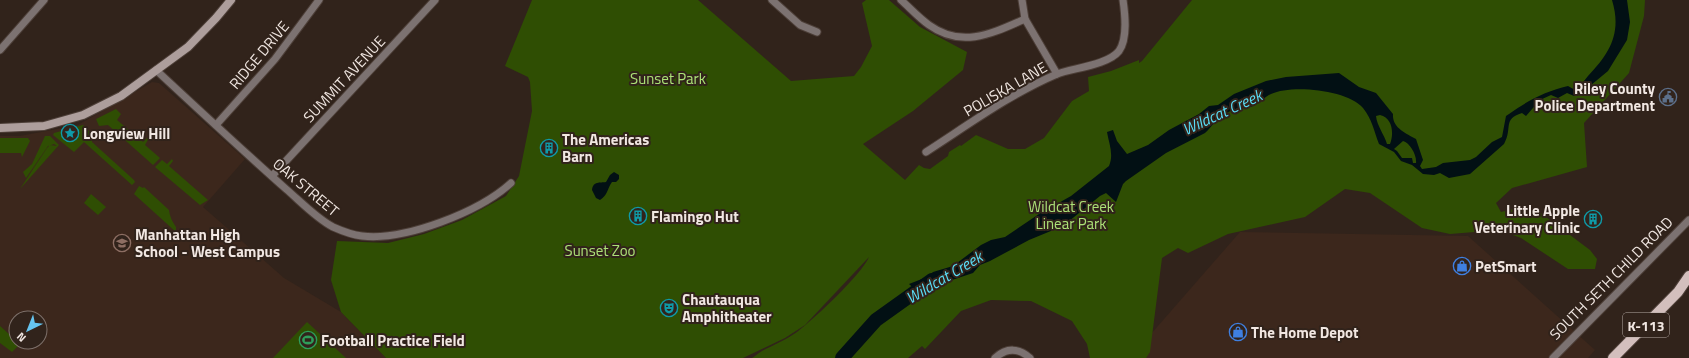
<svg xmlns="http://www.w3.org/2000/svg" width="1689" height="358" font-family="'Titillium Web',sans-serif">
<rect width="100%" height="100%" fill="#31231b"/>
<g fill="#3c271c" fill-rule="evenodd">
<path d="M152 82 159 83 245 159 203 207 284 278 341 312 386 358H0V136H20L78 125ZM16 318H40V342H16Z"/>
<polygon points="1240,232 1468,236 1595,350 1588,358 1130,358"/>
</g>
<g fill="#2f4e03">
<path d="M532 0H698L791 81 854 76 861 67 872 46 862 3 866 0H889L920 27 967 52 963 70 913 111 863 144 905 180 919 165 924 168 930 169 948 156 949 152 960 145 961 146 976 135 1008 149H1025L1044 138 1072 101 1089 91 1088 77 1111 71 1139 60V63L1142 61 1192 0H1645L1644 16 1629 73 1584 123 1587 167 1512 188 1496 203 1501 212 1522 207 1538 211 1590 250 1597 259 1595 269H1568L1521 238 1499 230 1450 234 1422 228 1370 193 1345 189 1305 217 1228 234 1188 253 1178 248 1162 258 1150 352 1146 358H1090L1087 344 1072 321 1031 301 991 300 961 311 925 349 922 346 908 358H752C756 356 758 353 762 351 773 345 786 340 797 332 813 320 862 274 869 257L805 325 785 338 743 358H386L341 312 331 280 337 241 388 243 424 234 462 220 506 196 519 176 532 111 530 82 528 77 505 66Z"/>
<polygon points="116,109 121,114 117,120 143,142 147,138 149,138 145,145 160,158 153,165 108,125 99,126 96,119"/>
<polygon points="83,125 92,134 92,142 134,180 135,182 132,185 84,142 74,152 53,135 54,133"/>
<polygon points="45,136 50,136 59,145 20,189 47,148 50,145 57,146 54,144 48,146 26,178 23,172 32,164"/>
<polygon points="0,138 28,138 30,141 22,157 21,153 0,153"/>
<polygon points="172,159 173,161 169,166 208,200 200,205 155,167 162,160 167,164"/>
<path d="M139 186 143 188 144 187 169 210C170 217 172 221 176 227V232L134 194Z"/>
<polygon points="91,194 106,207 98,215 84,203"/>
<polygon points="307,322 346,358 273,358"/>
<polygon points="0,326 19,343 19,345 12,352 0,343"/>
</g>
<g fill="#021014" fill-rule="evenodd">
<path d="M1612 0H1627L1630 22 1627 40 1608 71 1579 95 1574 96 1567 93 1558 98 1551 95 1540 100 1526 116 1522 113C1502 119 1513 128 1504 144L1470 174 1449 178 1440 173 1434 175 1423 174 1412 165 1401 161 1394 152 1379 144C1374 131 1372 119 1363 108 1348 90 1292 84 1271 94 1264 97 1258 105 1250 107 1247 108 1244 107 1241 107 1235 109 1227 112 1221 116 1215 120 1211 128 1205 133L1166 153 1126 181 1123 184 1116 202 1106 193 1100 196 1063 226 1029 240 990 261 980 265 973 273 949 281 938 282 920 294 909 284 927 277 933 272 953 266 981 245 991 240 1005 237 1039 214 1071 196 1109 166C1114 154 1109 144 1107 132L1113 130 1117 141 1127 154 1148 145 1169 130 1199 114 1209 106 1218 105 1234 94 1266 81 1286 77 1339 73 1359 87 1376 93 1393 114C1392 128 1406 133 1416 139L1423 160 1420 166 1422 169 1436 167 1443 163 1470 160 1476 157 1492 142 1502 137 1506 116 1509 114C1527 101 1546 91 1568 86L1575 90C1580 86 1584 81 1588 76 1610 53 1622 33 1612 0ZM1380 115C1393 118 1394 134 1390 144H1387C1384 134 1377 126 1376 116ZM1403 141C1410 143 1417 155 1416 163H1413L1412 158H1402L1397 151 1394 149Z"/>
<path d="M614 172 619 175V179L616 182H612C607 189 608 195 600 200L596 198 592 190C593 181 600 183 606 182L610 175Z"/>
</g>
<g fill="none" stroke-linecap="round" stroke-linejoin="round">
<polyline stroke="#021014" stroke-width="14" points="842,358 876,320 932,280"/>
<defs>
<g id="street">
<polyline points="772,0 800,25 817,32"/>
<path d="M901 0C910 8 919 18 929 25 962 49 993 33 1025 19"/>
<polyline points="1022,0 1025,19 1057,74"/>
<polyline points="0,50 44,0"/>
<path d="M156 70C199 110 242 150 286 189 300 201 317 219 333 227 342 231 353 235 362 236 405 241 479 212 511 183"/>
<polyline points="216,125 275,59 319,0"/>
<path d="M926 152C968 125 1010 94 1057 74 1073 68 1108 65 1119 51 1128 38 1125 14 1123 0"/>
<polyline points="272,176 435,0"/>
<path d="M995 358C1007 347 1019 348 1030 358"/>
<polyline points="1553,358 1689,220"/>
</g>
<polyline id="secondary" points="0,128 44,126 83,115 121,96 188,47 216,18 231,0"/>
<polyline id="primary" points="1613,358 1678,292 1689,276"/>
</defs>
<use href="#street" stroke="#4c3e37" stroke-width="9"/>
<use href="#secondary" stroke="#4c3e37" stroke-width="10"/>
<use href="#primary" stroke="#4c3e37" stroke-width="12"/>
<use href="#street" stroke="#7c7271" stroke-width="7"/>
<use href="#secondary" stroke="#ad9e9c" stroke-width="8"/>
<use href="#primary" stroke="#d3bfbd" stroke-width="10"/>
</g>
<defs>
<symbol id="civic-ring" viewBox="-11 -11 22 22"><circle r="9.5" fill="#31231b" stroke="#5c6f8a" stroke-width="1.5"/><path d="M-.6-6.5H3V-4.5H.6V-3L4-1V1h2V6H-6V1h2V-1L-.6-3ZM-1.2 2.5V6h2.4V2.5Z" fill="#5c6f8a"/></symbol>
<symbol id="sight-ring" viewBox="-11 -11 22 22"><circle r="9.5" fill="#31231b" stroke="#0f9aa8" stroke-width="1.5"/><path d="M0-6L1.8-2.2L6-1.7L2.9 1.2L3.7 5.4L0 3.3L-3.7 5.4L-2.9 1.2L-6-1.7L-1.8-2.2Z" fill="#0f9aa8"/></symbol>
<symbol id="building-ring" viewBox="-11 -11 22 22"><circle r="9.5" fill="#31231b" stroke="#0f9aa8" stroke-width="1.5"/><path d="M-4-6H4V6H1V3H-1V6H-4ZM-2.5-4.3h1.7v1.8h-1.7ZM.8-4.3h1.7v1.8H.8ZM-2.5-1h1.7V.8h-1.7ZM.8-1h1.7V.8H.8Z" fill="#0f9aa8"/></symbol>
<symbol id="school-ring" viewBox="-11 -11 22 22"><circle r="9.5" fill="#31231b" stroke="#8d6e63" stroke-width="1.5"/><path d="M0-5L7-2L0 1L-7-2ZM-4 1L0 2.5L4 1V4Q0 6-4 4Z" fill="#8d6e63"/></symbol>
<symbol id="shop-ring" viewBox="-11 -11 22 22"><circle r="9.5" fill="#31231b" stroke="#3f7fe0" stroke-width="1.5"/><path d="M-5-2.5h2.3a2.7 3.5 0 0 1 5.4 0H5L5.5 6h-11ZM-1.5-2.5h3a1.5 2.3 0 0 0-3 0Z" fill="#3f7fe0"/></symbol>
<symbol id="theatre-ring" viewBox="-11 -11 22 22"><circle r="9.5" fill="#31231b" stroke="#0f9aa8" stroke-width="1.5"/><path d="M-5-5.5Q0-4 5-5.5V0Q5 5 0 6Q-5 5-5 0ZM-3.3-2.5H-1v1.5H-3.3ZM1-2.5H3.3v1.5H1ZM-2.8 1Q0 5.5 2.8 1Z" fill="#0f9aa8"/></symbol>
<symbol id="stadium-ring" viewBox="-11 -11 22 22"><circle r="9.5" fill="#31231b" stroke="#2e9e5b" stroke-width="1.5"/><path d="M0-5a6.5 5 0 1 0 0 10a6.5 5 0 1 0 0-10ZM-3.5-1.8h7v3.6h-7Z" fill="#2e9e5b"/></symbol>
</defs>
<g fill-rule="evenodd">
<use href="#civic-ring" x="1658" y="87" width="20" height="20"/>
<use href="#sight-ring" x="60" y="123" width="20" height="20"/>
<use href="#building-ring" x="539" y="138" width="20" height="20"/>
<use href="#building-ring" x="628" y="206" width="20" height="20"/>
<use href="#building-ring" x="1583" y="209" width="20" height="20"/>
<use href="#school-ring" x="112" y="233" width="20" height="20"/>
<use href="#shop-ring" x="1452" y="256" width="20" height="20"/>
<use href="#theatre-ring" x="659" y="298" width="20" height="20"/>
<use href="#shop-ring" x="1228" y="322" width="20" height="20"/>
<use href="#stadium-ring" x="298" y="330" width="20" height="20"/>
</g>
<g text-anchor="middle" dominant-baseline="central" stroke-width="4" stroke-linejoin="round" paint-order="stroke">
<rect fill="#31231b" stroke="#b7aca6" stroke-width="1" x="1623" y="313" width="46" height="24" rx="3"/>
<g font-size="14" font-weight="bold" fill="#f1e7e2">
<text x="1646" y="325">K-113</text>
</g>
<g font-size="15" fill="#f1e7e2" stroke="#31231b">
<text transform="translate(259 55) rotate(-50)">RIDGE DRIVE</text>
<text transform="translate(344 79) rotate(-47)">SUMMIT AVENUE</text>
<text transform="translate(1005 89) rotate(-30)">POLISKA LANE</text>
<text transform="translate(306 187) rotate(40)">OAK STREET</text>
<text transform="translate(1611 278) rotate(-45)">SOUTH SETH CHILD ROAD</text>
</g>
<g font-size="15" fill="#ace177" stroke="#31231b">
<text x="668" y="78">Sunset Park</text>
<text x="1071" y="206">Wildcat Creek<tspan x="1071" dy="17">Linear Park</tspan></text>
<text x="600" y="250">Sunset Zoo</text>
</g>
<g font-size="15" font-weight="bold" fill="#f1e7e2" stroke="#31231b" text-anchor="start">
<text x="1655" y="88" text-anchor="end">Riley County<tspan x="1655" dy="17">Police Department</tspan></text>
<text x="83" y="133">Longview Hill</text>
<text x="562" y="139">The Americas<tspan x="562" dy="17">Barn</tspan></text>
<text x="1580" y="210" text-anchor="end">Little Apple<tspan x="1580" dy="17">Veterinary Clinic</tspan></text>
<text x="651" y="216">Flamingo Hut</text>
<text x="135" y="234">Manhattan High<tspan x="135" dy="17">School - West Campus</tspan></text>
<text x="1475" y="266">PetSmart</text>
<text x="682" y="299">Chautauqua<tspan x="682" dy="17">Amphitheater</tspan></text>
<text x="1251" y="332">The Home Depot</text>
<text x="321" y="340">Football Practice Field</text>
</g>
<g font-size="16" font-style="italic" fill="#5adcf5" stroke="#31231b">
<text transform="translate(1222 112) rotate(-25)">Wildcat Creek</text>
<text transform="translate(944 277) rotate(-31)">Wildcat Creek</text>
</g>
</g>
<g transform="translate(28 330) rotate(223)"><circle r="19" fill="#31231b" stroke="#7e716b"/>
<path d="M0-3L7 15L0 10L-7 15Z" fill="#66c4ef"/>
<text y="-6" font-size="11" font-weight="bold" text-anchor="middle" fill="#f1e7e2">N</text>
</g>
</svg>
